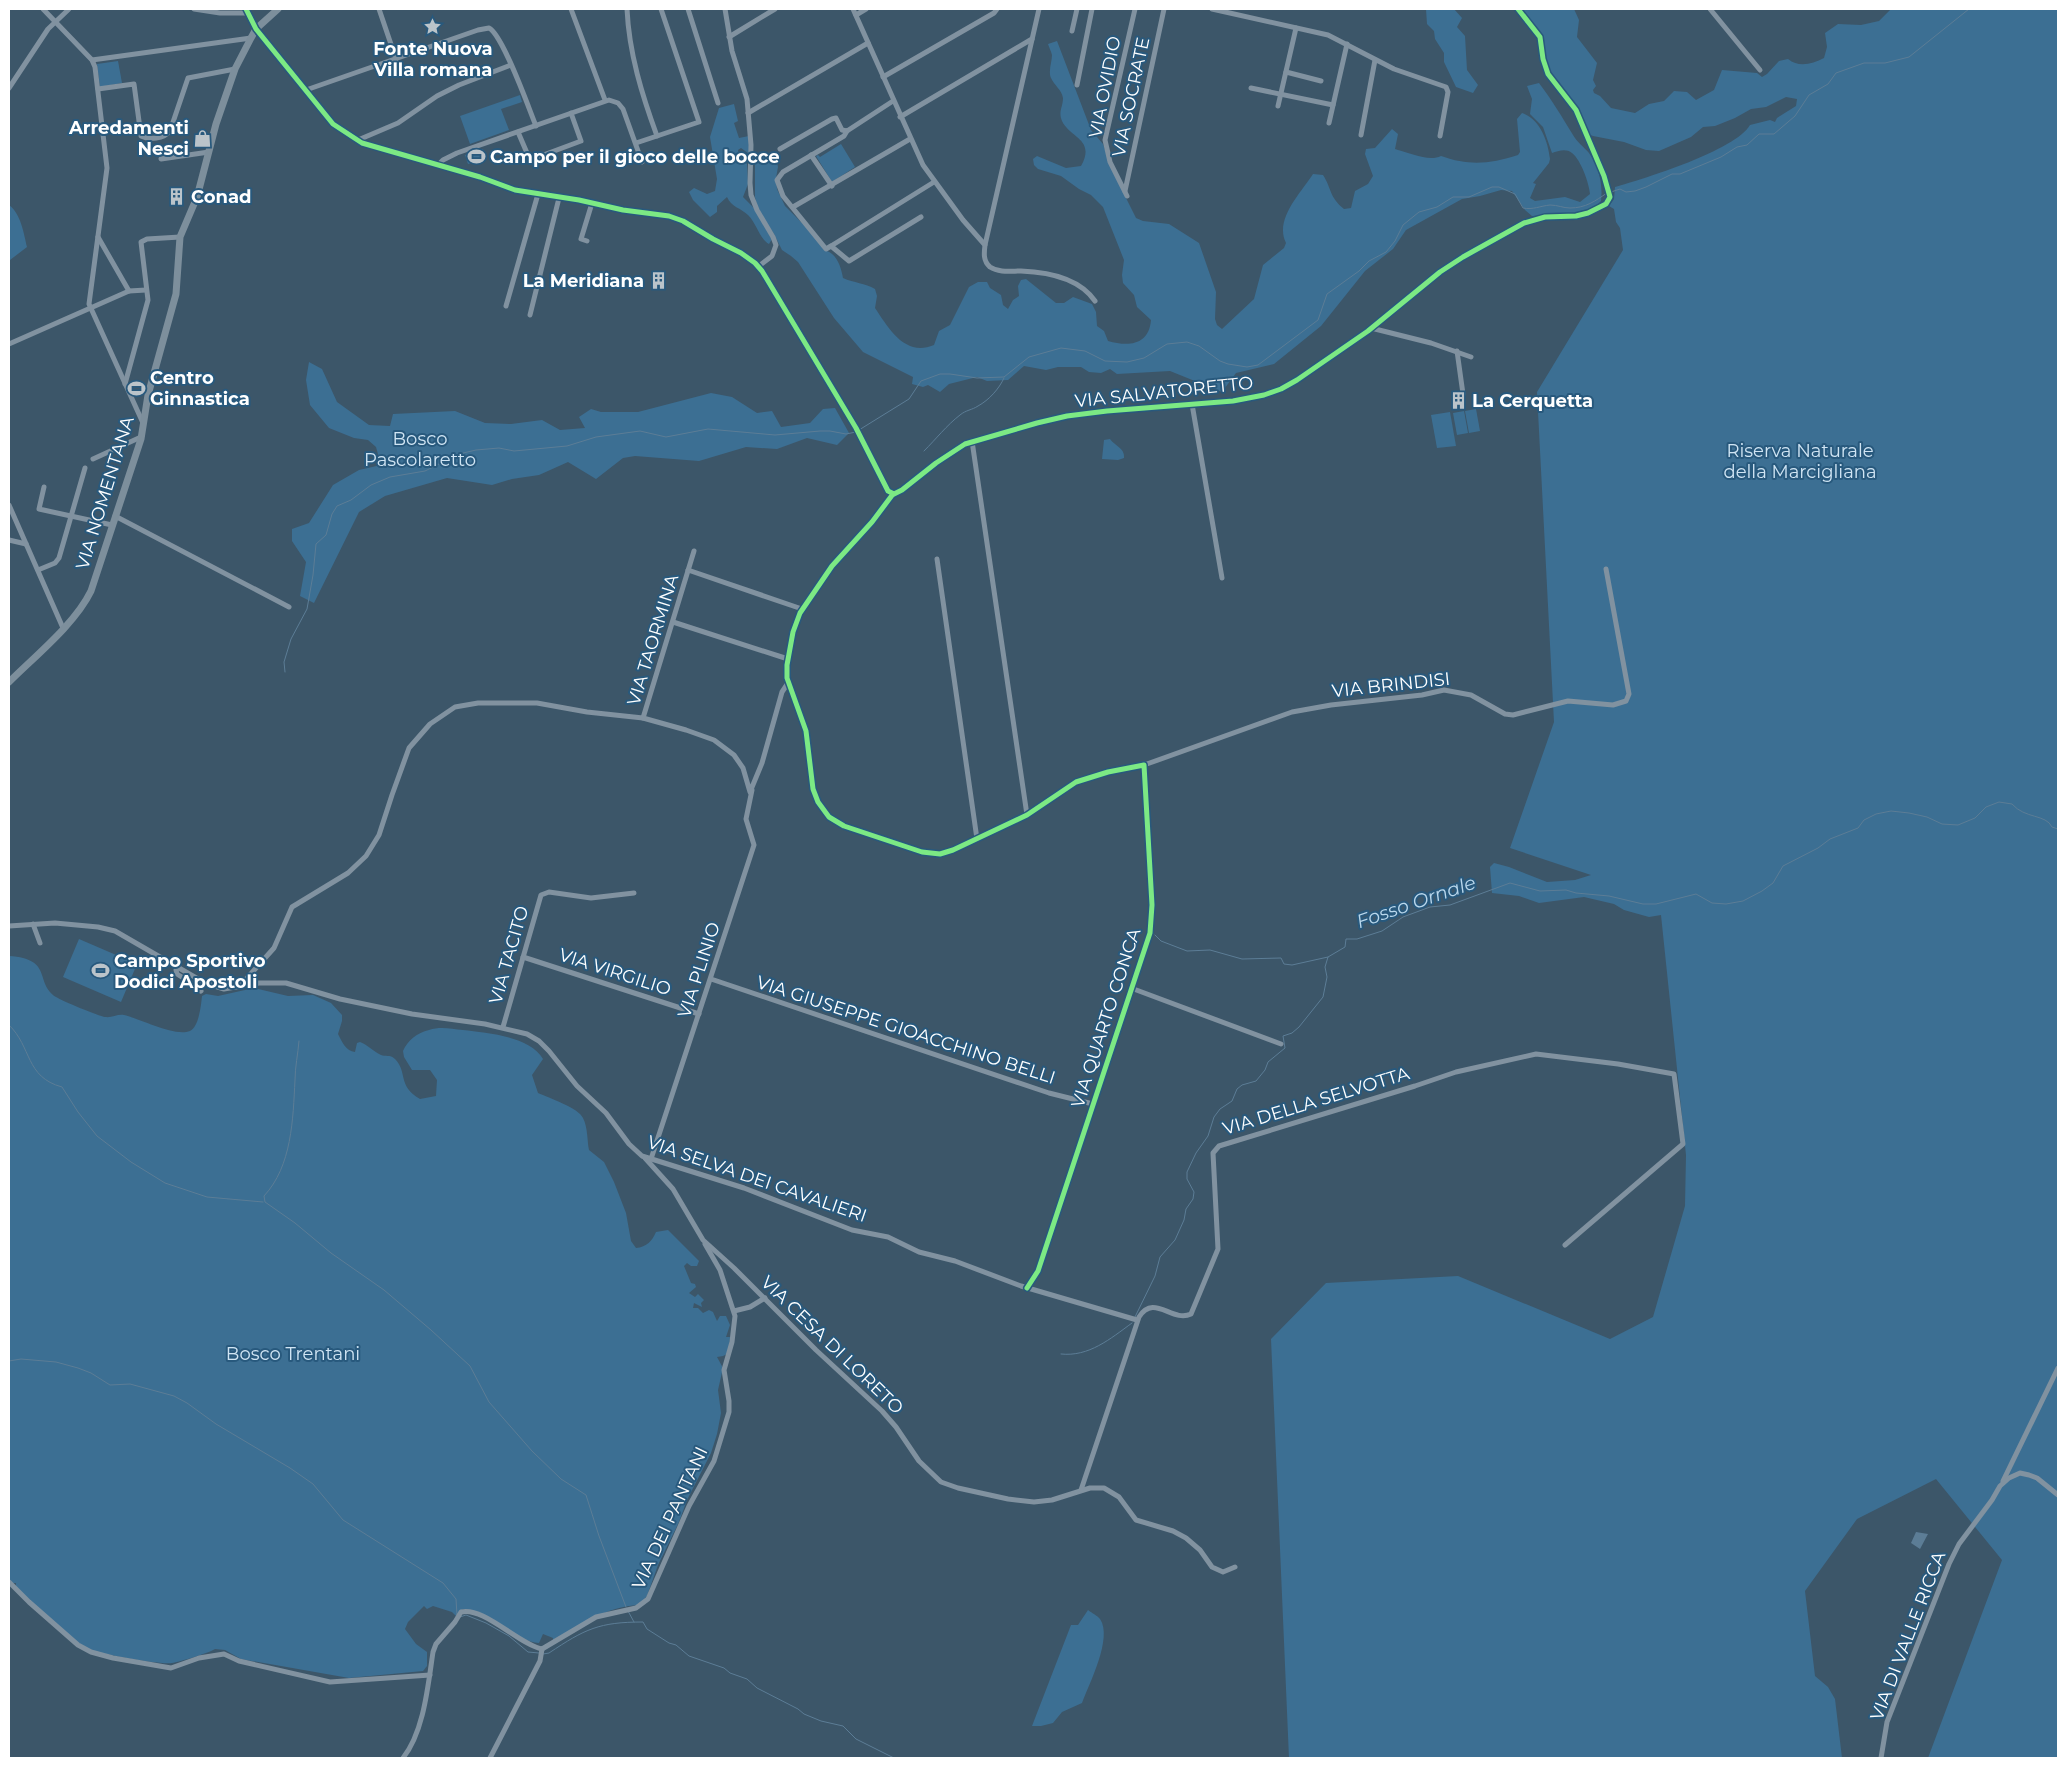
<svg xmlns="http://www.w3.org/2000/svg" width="2067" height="1767" font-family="Montserrat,sans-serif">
<rect width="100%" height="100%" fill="#3c5669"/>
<g fill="#3c6f93">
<polygon points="1426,9 1454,9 1462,18 1457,27 1465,36 1467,70 1478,85 1473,93 1456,87 1444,62 1444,53 1435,39 1434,31 1427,24"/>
<path d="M1520 9H1574L1579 20 1577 37 1597 63 1593 80 1596 86 1593 90 1594 93 1600 96 1611 108 1635 113 1649 104 1664 101 1674 91 1687 92 1696 100 1714 90 1722 70 1757 73 1762 77 1767 74 1779 61 1788 59C1799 68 1812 64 1824 58L1827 47 1825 33 1838 24 1861 25 1879 21 1891 9H2058V1758H1928L2002 1560 1936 1479 1857 1519 1805 1591 1815 1676 1828 1687 1835 1699 1842 1758H1289L1271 1339 1326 1283 1458 1276 1610 1339 1653 1317 1685 1206 1686 1155 1661 915 1649 917 1624 910 1614 904 1584 897 1539 903 1519 896 1492 893 1490 867 1494 863 1509 867 1547 882 1575 880 1591 875 1510 848 1554 722 1537 392 1623 250 1620 228 1616 222 1614 209 1609 206 1614 199 1615 187C1644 179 1736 150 1750 125L1770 120 1775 122 1777 118 1796 106 1797 99 1786 97 1766 107 1751 109 1735 118 1715 126 1703 127 1691 137 1659 151 1646 150 1624 142 1593 136 1588 134 1576 106 1553 78 1544 56V45Z"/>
<path d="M1057 41 1091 130 1103 144 1112 170 1136 218 1143 221 1169 224 1199 243 1216 292 1215 319 1217 325 1222 329 1254 299 1263 265 1284 248 1286 243C1274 219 1301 193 1313 174L1323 175C1332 189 1329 197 1344 209L1351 208 1355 191 1368 184 1373 176 1365 154 1366 149 1375 148 1392 129 1398 134 1395 149 1398 150C1410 153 1429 162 1441 156 1469 166 1490 164 1518 155L1520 152 1517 119 1522 113C1540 119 1548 141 1550 159L1549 163 1533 183 1536 184 1530 198 1535 201 1565 197 1580 202 1590 194C1589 183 1581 160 1572 153 1566 148 1558 151 1552 153L1543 127 1530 114 1532 99 1527 86 1539 83C1552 100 1562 117 1573 135 1577 142 1584 147 1589 153 1599 167 1603 184 1601 201L1593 209 1577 214 1532 216 1525 210 1512 191 1501 190 1480 196 1462 199 1406 230 1393 249 1365 271 1321 326 1274 364 1236 373 1222 392 1170 371 1117 374 1110 369 1101 373 1089 372 1081 367H1058L1046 370 1024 366 1008 380 987 381 977 377 949 384 940 392 928 385 923 387 912 384 913 377 863 352 834 318 798 262 791 256 782 250 774 234 758 210 755 197V163C759 157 768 152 775 153L778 167 776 178 777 189 785 206 811 232 824 250C837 253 841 267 843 278 854 283 865 283 875 289L877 296 875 308C889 329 905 357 934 345L939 331 950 325 969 287 978 282H987L990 288 1001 295 1003 305 1008 309 1013 300 1019 296 1018 286 1021 280 1026 279 1056 303H1064L1073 297 1092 304 1096 312 1097 326 1104 331 1108 341C1129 347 1149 345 1151 320L1137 307 1134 295 1123 283 1122 275 1124 260 1103 207 1091 195 1079 189 1061 176 1038 169 1034 165 1033 159 1037 156 1066 168 1081 166C1096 139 1070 138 1062 121 1058 112 1063 107 1063 98 1062 90 1054 85 1051 78 1048 71 1052 62 1052 55 1051 51 1049 47 1048 44Z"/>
<polygon points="118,61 122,83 100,87 97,64"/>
<polygon points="520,95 522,102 501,109 509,130 470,144 460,116"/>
<path d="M734 104 738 121 734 123 739 138 749 136 750 148 748 153 741 148 738 150 739 156 747 164 748 184 743 197 754 208 772 239 769 244C759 238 757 224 748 215 741 208 731 207 727 197L717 206V212L710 217 693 200 689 192 694 188 707 194 715 191 717 179 710 137 719 108Z"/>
<polygon points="841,144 855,167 832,182 816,156 818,155 820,157"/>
<polygon points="483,149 486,158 468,164 465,155"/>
<path d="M9 205C21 214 24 234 27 247L10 260Z"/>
<polygon points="309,362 322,369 337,402 369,425 390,426 393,414 455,411 485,423 511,424 542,420 560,430 585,428 579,417 591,409 601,412 638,412 711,393 732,397 757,413 772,411 781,427 810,423 823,409 835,408 849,433 837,445 807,438 777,449 746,447 699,461 635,456 623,458 596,479 568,462 539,475 512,479 492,485 447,478 385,496 359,512 314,603 300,596 306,562 292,541 292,529 309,523 333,485 359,470 381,465 376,447 368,440 354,438 329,428 310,405 306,380"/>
<polygon points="1476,409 1480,431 1469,433 1465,411"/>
<polygon points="1464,411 1468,433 1457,435 1453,413"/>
<polygon points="1450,412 1456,446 1437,448 1431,415"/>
<path d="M1110 439C1115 446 1125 448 1124 458L1118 460 1102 459 1104 440Z"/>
<polygon points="79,939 137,964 121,1002 63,977"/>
<path d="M9 956C54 959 34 983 56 997 62 1001 99 1016 105 1017 112 1018 117 1014 124 1015 141 1019 174 1037 190 1031 199 1027 201 1005 202 996L206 994 218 996 254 988 288 996 313 995 331 1003 342 1015V1021L338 1034C342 1042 346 1051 355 1052L357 1043 360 1042C368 1045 373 1051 381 1055 385 1057 390 1054 395 1059 408 1072 397 1086 420 1099L436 1096 437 1080 430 1070H412L404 1057 403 1051C408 1040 417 1033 429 1030 441 1026 451 1029 463 1030 487 1033 530 1036 543 1059L532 1075 538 1093C549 1098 579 1108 583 1118 588 1128 587 1140 589 1150L604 1162 614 1182 626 1213 631 1241 636 1248C647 1247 652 1241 656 1232L668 1230 699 1261 697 1266H691L687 1263 684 1266 691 1283 695 1284 696 1287 689 1293 695 1297 698 1294 704 1300 701 1303 702 1307 694 1303 693 1308H698L703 1313 709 1310 713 1312 717 1321 720 1316H726L730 1325 726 1337H730L729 1353 723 1356 717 1357 723 1368 718 1390 721 1413 717 1434 711 1453 687 1500 679 1522 658 1565 647 1596 639 1605C606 1606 580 1626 553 1643V1638L543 1634 539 1643C511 1639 490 1617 463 1609L456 1616 452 1612 433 1606 427 1609 424 1606 408 1622 405 1629 416 1644 427 1652V1666L423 1671 349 1678 241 1659 225 1650 215 1649C209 1653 179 1662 172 1663 160 1665 99 1654 89 1649 65 1637 37 1606 16 1587V1583H12L9 1580Z"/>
<path d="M1088 1610C1092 1613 1098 1616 1100 1619 1113 1638 1089 1684 1082 1703L1062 1712 1053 1723 1041 1726H1032L1071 1625H1078Z"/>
</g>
<polygon fill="#5c7d96" points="1916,1532 1928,1534 1920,1549 1911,1543"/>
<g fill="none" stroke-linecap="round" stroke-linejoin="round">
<g stroke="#5c7d96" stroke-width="1">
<polyline points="1611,192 1620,189 1626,192 1635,191 1646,187 1672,174 1680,174 1721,157 1737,147 1747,145 1759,134 1774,134 1795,116 1809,95 1828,84 1836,73 1864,63 1885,63 1909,57 1969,9"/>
<path d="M859 430 909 399 921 381 940 374H950L977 378 1004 377 1029 357 1061 348 1085 351 1105 361 1127 362 1144 358 1167 344 1187 342 1199 346 1220 361 1228 364 1247 367 1258 365 1318 320 1327 294 1359 271 1369 261 1386 252 1395 241 1403 225 1419 212 1437 207 1453 197H1469L1492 187H1499L1515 194 1523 208C1533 210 1540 206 1550 205 1558 205 1563 208 1570 208 1586 208 1595 201 1607 193"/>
<path d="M924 451C936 439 947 425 960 415 966 410 972 410 978 406 989 400 999 389 1004 378"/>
<polyline points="285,672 284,662 291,639 307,609 313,575 316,544 326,535 332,514 337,506 351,500 371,485 390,477 425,471 459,454 476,450 499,448 514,451 567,446 596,437 640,431 666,437 708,429 775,435 820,431 830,431 846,434 856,432"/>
<polyline points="1155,935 1161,941 1187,951 1210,950 1242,959 1281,958 1284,964 1292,965 1328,957"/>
<path d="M9 1025C32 1047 25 1077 62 1087L78 1112 97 1136 131 1162 165 1183 207 1197 263 1202"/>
<path d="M299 1041C298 1054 295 1067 295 1080 293 1119 292 1166 264 1196L265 1202 295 1223 331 1253 384 1290 431 1330 470 1366 489 1402 532 1451 561 1479 586 1495 599 1536 626 1607"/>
<path d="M1135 1317 1155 1276 1160 1257 1175 1240 1184 1220 1186 1209 1193 1199 1194 1192 1187 1179V1172L1196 1153 1208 1136 1214 1117 1220 1109 1232 1101 1237 1089 1242 1085 1256 1081 1265 1070 1268 1062 1285 1048 1283 1036 1292 1033 1299 1027 1323 997 1327 977 1325 967 1328 957 1345 947 1346 939H1357L1382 931 1403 917 1430 907 1450 905 1510 883 1540 891 1566 890 1576 893 1609 896 1643 904H1656L1696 894 1712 903 1726 904 1743 901 1762 891 1773 883 1783 866 1818 848 1830 839 1858 828 1864 820 1876 814 1891 811 1909 813 1927 817 1942 824 1958 825 1975 818 1986 807 1999 802 2012 804C2025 819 2046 814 2052 827L2058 829"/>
<path d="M1061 1354C1089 1357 1110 1339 1132 1323"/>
<polyline points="9,1361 21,1359 56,1362 78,1368 91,1373 110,1385 130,1384 174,1396 187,1403 216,1424 290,1468 313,1484 343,1520 443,1583 456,1599 457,1615"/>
<polyline points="628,1611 634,1622"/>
<polyline points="460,1617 466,1615 486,1623 509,1636 528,1652 539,1653"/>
<path d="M543 1654 549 1653C585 1629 599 1622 643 1622L647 1629 669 1643 676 1645 689 1656 724 1668 730 1673 747 1679 757 1688 798 1709 804 1714 821 1721 843 1726 856 1739 894 1758"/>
</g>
<g stroke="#8192a0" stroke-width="5">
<polyline points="43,9 92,60 95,67 107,168 89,304 143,423"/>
<polyline points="194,9 220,13 248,13"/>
<polyline points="379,9 396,59"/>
<polyline points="571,9 605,100"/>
<path d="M627 9C629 53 642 95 657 136"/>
<polyline points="688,9 718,103"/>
<polyline points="725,9 732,51 747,99 751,145 750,183 751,195 757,210 773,237 776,245 772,256 759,266"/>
<path d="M853 9 923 165 963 220 985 245C984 253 983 261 990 267 999 273 1011 271 1021 271 1048 272 1079 278 1095 301"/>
<polyline points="1212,9 1328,35 1394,69 1446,87 1448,92 1440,136"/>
<polyline points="1710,9 1760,70"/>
<polyline points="856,15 866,9"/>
<polyline points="256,29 333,124 362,143 480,177 515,190 579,200 623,210 669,216 683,221 713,239 741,253 755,263 762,271 856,428 888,491 894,494 902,490 936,463 965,444 1037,423 1067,416 1107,411 1233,401 1264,395 1281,389 1297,380 1368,331 1440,272 1463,257 1524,223 1545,217 1576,216 1588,213 1606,204 1610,197 1604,176 1576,110 1548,74 1543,59 1540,37 1518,9"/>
<polyline points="1072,31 1077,9"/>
<polyline points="729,37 775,9"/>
<polyline points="92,60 251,38"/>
<polyline points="1286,72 1321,81"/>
<polyline points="883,77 994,13 997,9"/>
<polyline points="1077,85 1092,9"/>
<polyline points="9,88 48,29 69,9"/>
<polyline points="1251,88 1333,105"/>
<path d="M98 89 134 84 141 136C149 140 164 139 170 131L188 78 235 69"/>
<path d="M306 90 478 30 489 28C503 35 529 109 536 126"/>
<polyline points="1278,106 1296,28"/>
<polyline points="748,113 868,43"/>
<polyline points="900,117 1032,39"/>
<polyline points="1329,123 1347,44"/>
<polyline points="847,131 844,136 783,172 777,180 783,196 826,249 831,246 849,261 921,217"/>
<polyline points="518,132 530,160 581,141 571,113"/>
<polyline points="1361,135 1375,60"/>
<polyline points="358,140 398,123 437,96 459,85 511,65"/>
<polyline points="636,143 699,122 661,9"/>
<polyline points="780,149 832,119 836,118 842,130 847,131 893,101"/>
<polyline points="811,155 832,186"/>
<polyline points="161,159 209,152"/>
<polyline points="438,165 443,160 457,153 609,100 618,103 623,109 642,162"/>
<polyline points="1125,191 1164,9"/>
<polyline points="1127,196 1110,162 1105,140 1135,9"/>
<polyline points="793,207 910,139"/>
<polyline points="98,237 129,291"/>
<polyline points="587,241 581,239 592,203"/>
<polyline points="985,245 1039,9"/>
<polyline points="831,246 934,182"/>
<polyline points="506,306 538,194"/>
<polyline points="530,315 559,198"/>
<polyline points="1371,328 1431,343 1471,357"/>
<polyline points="9,344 129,291 146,290"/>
<polyline points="1457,351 1463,394"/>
<polyline points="125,384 148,300 141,242 147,239 180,237"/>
<polyline points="1192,404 1222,578"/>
<polyline points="972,441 1027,815"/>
<polyline points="93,459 141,437"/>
<polyline points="44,487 39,509 112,525"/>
<polyline points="893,494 872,522 832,566 800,613 793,632 787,665 787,678 806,731 813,789 818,802 829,817 844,826 922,852 940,854 953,850 1027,815 1076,782 1108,772 1144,765 1152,905 1150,933 1038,1271 1027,1288"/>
<polyline points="9,505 63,628"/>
<polyline points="115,516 289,607"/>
<polyline points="9,540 26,544"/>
<polyline points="937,559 977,839"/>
<polyline points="38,570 55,563 59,558 85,468"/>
<polyline points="688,570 802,609"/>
<polyline points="673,622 788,659"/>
<polyline points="643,718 694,551"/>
<polyline points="1144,765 1292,712 1331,705 1422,695 1444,690 1471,695 1505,714 1513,715 1568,701 1613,705 1626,701 1629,694 1606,569"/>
<polyline points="33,924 40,943"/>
<polyline points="9,926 55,923 98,927 115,931 205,983 224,989 259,983 286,983 340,999 412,1014 485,1024 527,1034 539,1041 549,1051 577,1086 606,1113 629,1144 642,1156 744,1188 852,1230 888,1237 919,1252 955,1261 1021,1286 1137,1320"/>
<polyline points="523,957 699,1014"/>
<polyline points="178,967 176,970 177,974 199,988 201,991"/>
<polyline points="711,979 1049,1093 1093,1104"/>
<polyline points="240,986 274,948 292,907 348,873 366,856 379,835 392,795 409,748 430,724 455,707 478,703 537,703 587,712 643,718 686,730 714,740 734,755 743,768 750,792 762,763 782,692 788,683"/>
<polyline points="1131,988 1281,1044"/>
<polyline points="503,1027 541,895 549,892 591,898 634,893"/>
<polyline points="645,1158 673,1189 703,1240 734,1268 816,1350 882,1411 896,1427 919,1461 941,1482 958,1488 1008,1499 1034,1502 1052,1500 1090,1488 1104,1488 1119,1497 1136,1520 1173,1531 1186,1538 1200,1550 1212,1567 1223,1572 1235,1567"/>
<polyline points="651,1159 754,845 746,819 752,790"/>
<polyline points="734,1311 750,1307 765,1298"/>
<polyline points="2003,1481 2058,1368"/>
<path d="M1081 1490 1139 1317C1154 1293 1172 1323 1191 1314L1218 1249 1213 1153 1219 1146 1415 1086 1456 1072 1536 1054 1618 1064 1674 1074 1683 1144 1565 1245"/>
<polyline points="9,1582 29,1602 78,1645 91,1652 113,1658 171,1668 199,1658 224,1654 239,1661 330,1682 430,1675"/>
<path d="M403 1758C424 1732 428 1685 433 1652L436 1644 455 1622 461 1612C483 1606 520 1645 542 1649L596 1617 636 1608 648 1599 689 1506 714 1461 729 1412V1401L724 1370 732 1342 735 1316 720 1270 705 1244"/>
<polyline points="490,1758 540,1661 542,1649"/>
<polyline points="1881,1758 1887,1722 1949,1564 1959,1544 1992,1500 2000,1486 2009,1478 2020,1473 2029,1475 2037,1478 2058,1495"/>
</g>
<polyline stroke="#8192a0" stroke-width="5.5" points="246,9 256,29"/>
<path stroke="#7d8f9c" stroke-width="7" d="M9 682C35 656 75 624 91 591L141 439 148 395 176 294 180 237 197 197 216 124 235 69 251 38 256 29 278 9"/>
<defs>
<g id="cycleway">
<polyline points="246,9 256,29 333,124 362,143 480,177 515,190 579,200 623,210 669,216 683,221 713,239 741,253 755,263 762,271 856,428 888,491 894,494 902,490 936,463 965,444 1037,423 1067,416 1107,411 1233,401 1264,395 1281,389 1297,380 1368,331 1440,272 1463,257 1524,223 1545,217 1576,216 1588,213 1606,204 1610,197 1604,176 1576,110 1548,74 1543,59 1540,37 1518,9"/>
<polyline points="893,494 872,522 832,566 800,613 793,632 787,665 787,678 806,731 813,789 818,802 829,817 844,826 922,852 940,854 953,850 1027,815 1076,782 1108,772 1144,765 1152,905 1150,933 1038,1271 1027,1288"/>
</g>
</defs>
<use href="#cycleway" stroke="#28597d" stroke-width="8"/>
<use href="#cycleway" stroke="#7ce984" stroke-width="5"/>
</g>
<defs>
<symbol id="sight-bare" viewBox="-9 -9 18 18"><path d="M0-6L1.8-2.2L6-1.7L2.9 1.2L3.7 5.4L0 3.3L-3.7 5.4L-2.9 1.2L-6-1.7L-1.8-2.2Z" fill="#bbc4ca" stroke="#28597d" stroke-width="2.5" paint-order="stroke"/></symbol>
<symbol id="shop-bare" viewBox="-9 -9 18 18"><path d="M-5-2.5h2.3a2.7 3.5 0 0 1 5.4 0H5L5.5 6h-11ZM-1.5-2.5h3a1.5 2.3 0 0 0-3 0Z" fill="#bbc4ca" stroke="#28597d" stroke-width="2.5" paint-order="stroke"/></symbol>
<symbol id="stadium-bare" viewBox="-9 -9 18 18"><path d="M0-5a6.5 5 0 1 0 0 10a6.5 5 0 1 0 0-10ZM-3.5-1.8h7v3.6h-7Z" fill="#bbc4ca" stroke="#28597d" stroke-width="2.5" paint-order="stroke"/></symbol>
<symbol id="building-bare" viewBox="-9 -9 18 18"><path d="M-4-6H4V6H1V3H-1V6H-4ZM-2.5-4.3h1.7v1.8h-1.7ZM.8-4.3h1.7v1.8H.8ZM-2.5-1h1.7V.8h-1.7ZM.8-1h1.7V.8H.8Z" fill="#bbc4ca" stroke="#28597d" stroke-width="2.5" paint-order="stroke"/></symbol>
</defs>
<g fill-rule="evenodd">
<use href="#sight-bare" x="420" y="14" width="25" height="25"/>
<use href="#shop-bare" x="190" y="126" width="25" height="25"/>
<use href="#stadium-bare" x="464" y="144" width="25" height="25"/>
<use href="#building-bare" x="164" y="184" width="25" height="25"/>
<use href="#building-bare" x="646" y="268" width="25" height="25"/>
<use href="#stadium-bare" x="124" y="376" width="25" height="25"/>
<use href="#building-bare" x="1446" y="388" width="25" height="25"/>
<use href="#stadium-bare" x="88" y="958" width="25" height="25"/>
</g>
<g text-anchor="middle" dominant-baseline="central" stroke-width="4" stroke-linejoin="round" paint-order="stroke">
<g font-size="18" font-weight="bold" fill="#fff" stroke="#28597d" text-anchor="start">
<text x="433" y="49" text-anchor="middle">Fonte Nuova<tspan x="433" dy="21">Villa romana</tspan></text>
<text x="189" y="128" text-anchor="end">Arredamenti<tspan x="189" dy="21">Nesci</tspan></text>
<text x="490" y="157">Campo per il gioco delle bocce</text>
<text x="191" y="197">Conad</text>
<text x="644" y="281" text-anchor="end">La Meridiana</text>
<text x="150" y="378">Centro<tspan x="150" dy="21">Ginnastica</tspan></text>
<text x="1472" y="401">La Cerquetta</text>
<text x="114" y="961">Campo Sportivo<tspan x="114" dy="21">Dodici Apostoli</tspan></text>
</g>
<g font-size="18" fill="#fff" stroke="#28597d">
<text transform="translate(1105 87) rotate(-79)">VIA OVIDIO</text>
<text transform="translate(1131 97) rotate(-78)">VIA SOCRATE</text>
<text transform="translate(1164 392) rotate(-6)">VIA SALVATORETTO</text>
<text transform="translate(105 493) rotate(-73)">VIA NOMENTANA</text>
<text transform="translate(653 640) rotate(-73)">VIA TAORMINA</text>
<text transform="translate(1391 685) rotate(-6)">VIA BRINDISI</text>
<text transform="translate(509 955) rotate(-74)">VIA TACITO</text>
<text transform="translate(699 970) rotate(-72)">VIA PLINIO</text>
<text transform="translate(615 972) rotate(18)">VIA VIRGILIO</text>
<text transform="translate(1106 1018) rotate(-72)">VIA QUARTO CONCA</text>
<text transform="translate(906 1030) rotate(18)">VIA GIUSEPPE GIOACCHINO BELLI</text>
<text transform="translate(1316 1101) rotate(-17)">VIA DELLA SELVOTTA</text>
<text transform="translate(757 1179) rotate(19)">VIA SELVA DEI CAVALIERI</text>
<text transform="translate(832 1345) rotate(44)">VIA CESA DI LORETO</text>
<text transform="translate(670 1518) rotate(-65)">VIA DEI PANTANI</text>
<text transform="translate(1908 1636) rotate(-69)">VIA DI VALLE RICCA</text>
</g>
<g font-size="18" fill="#d0e5f4" stroke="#28597d">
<text x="420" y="439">Bosco<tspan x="420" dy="21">Pascolaretto</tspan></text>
<text x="1800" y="451">Riserva Naturale<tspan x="1800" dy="21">della Marcigliana</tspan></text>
<text x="293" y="1354">Bosco Trentani</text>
</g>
<g font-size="19" font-style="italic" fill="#b9d7ec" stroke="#28597d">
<text transform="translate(1416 902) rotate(-19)">Fosso Ornale</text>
</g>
</g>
<rect width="2067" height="1767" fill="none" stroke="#ffffff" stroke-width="20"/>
</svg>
